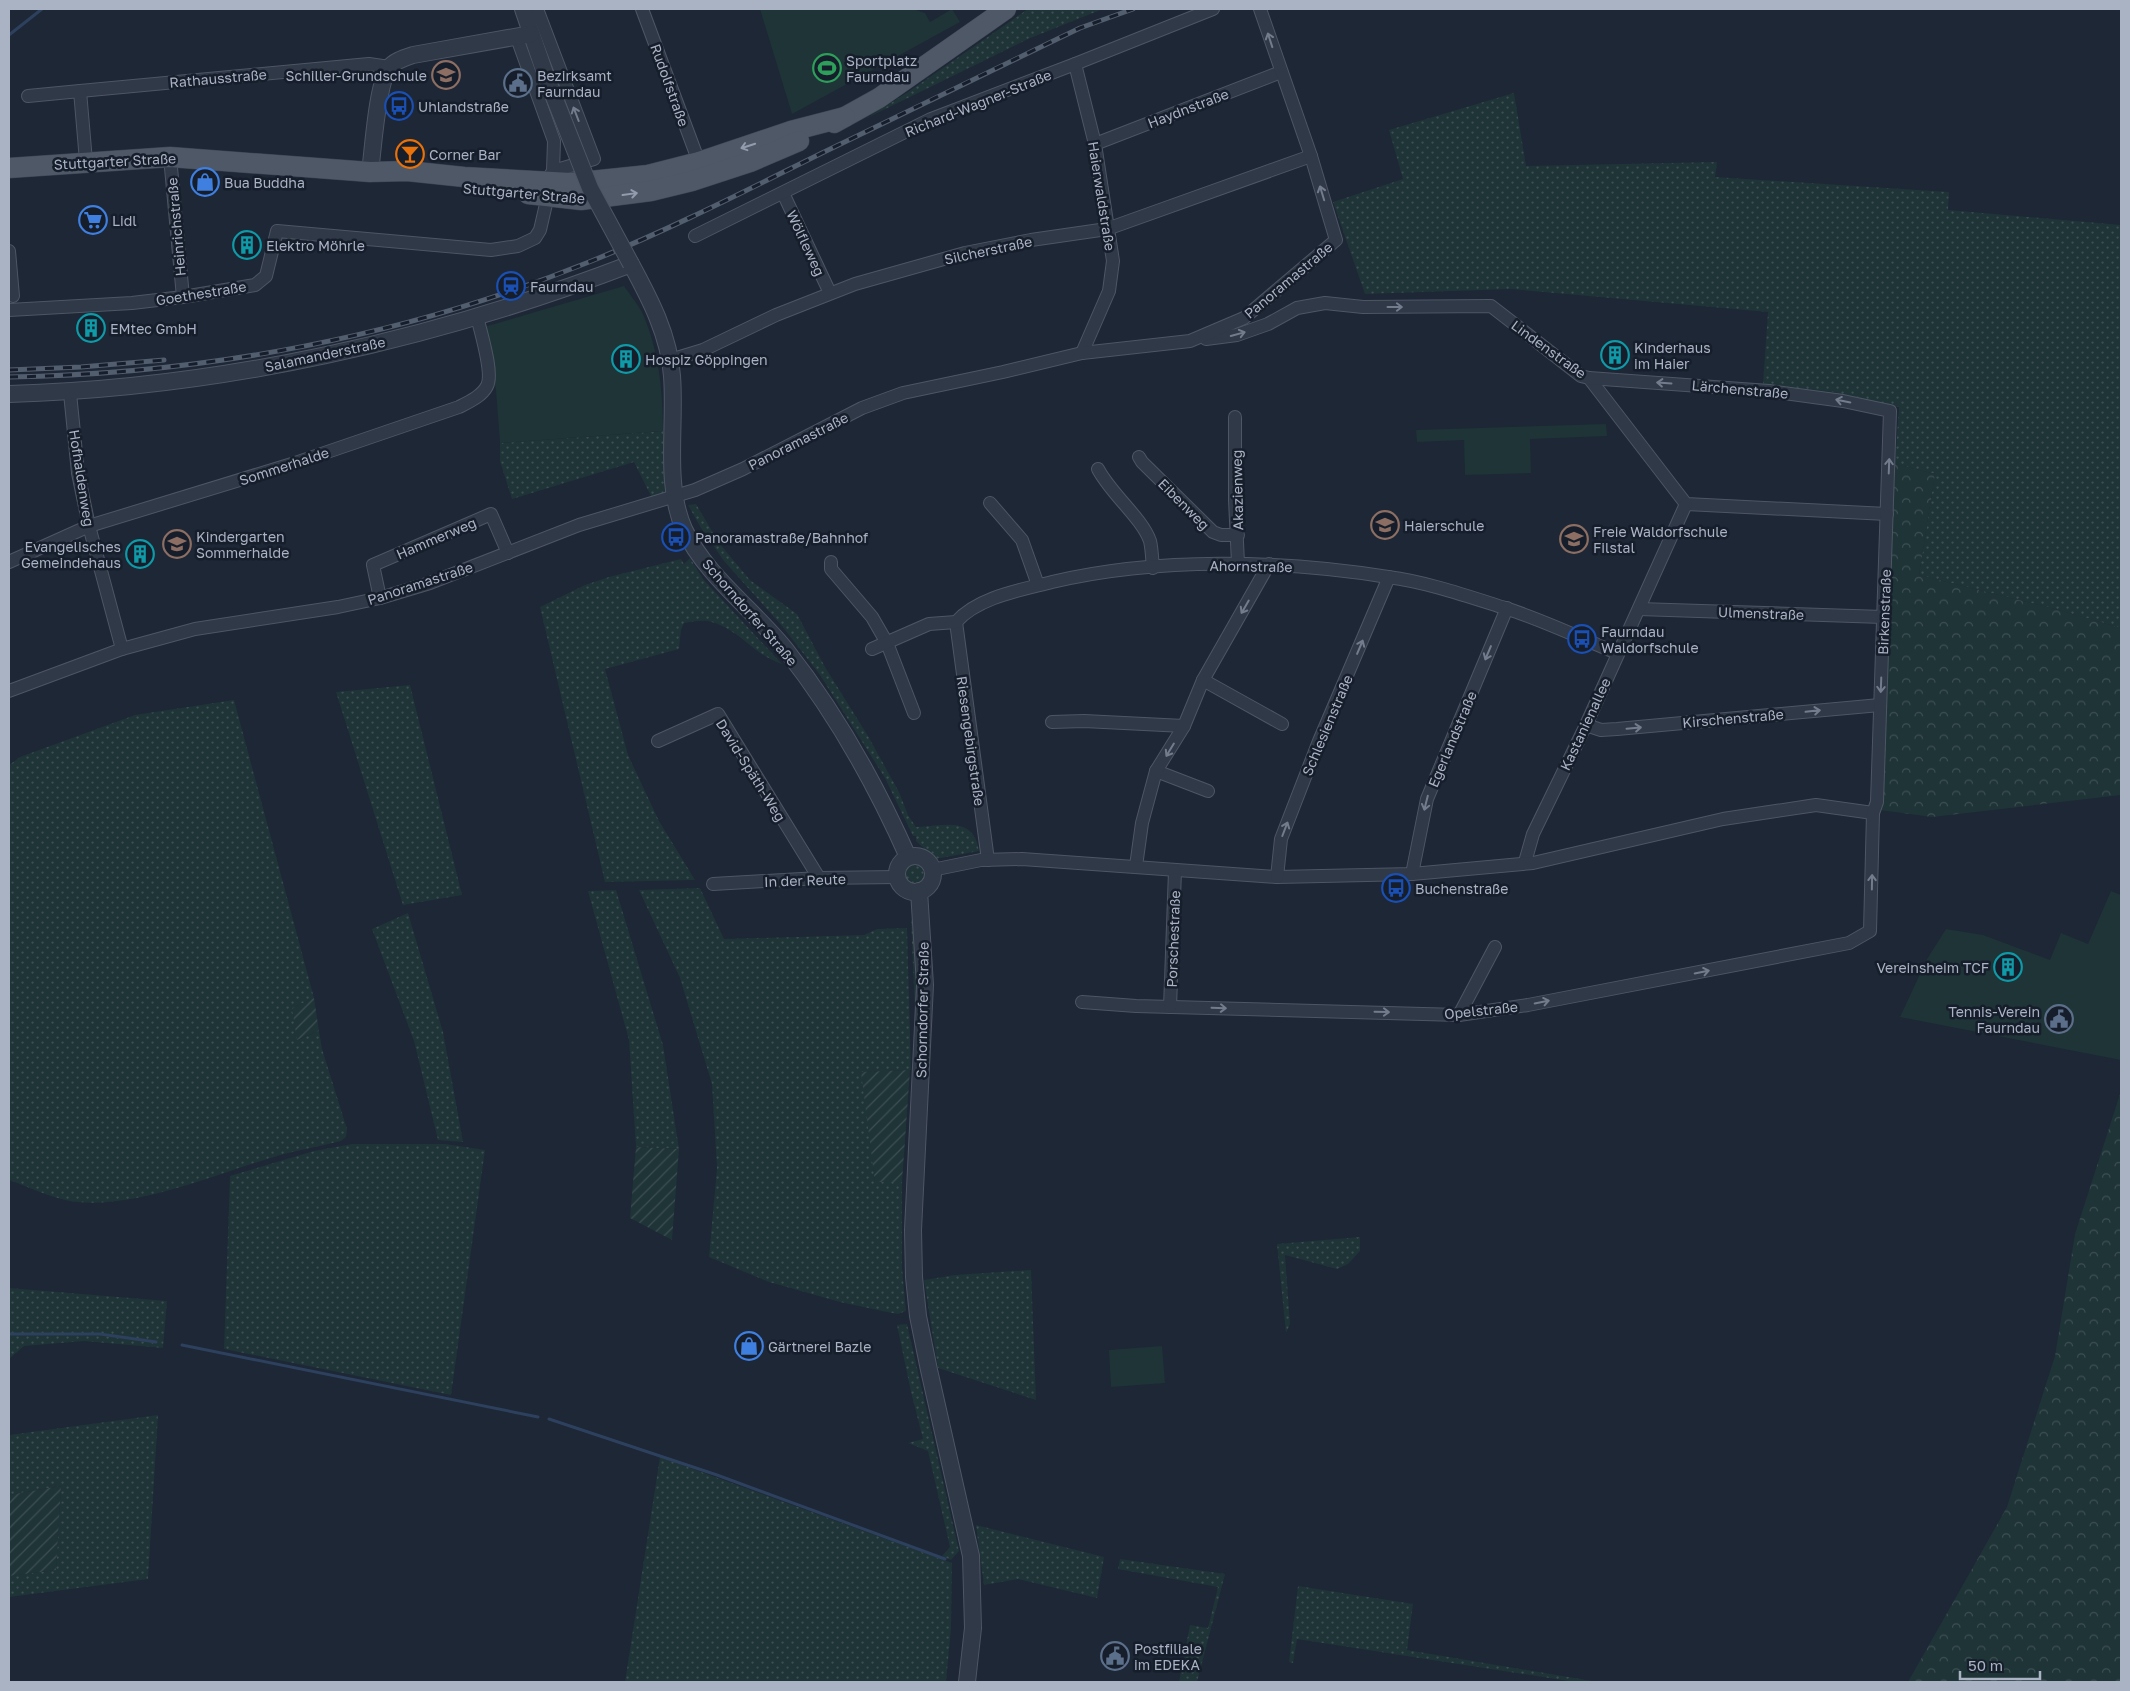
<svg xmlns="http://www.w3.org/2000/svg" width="2130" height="1691" font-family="'Golos Text',sans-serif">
<defs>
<pattern id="grass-dots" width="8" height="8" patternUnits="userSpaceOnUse" patternTransform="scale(1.25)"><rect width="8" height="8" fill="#1f3437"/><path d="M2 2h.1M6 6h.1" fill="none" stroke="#3d4f52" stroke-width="1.8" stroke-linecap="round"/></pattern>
<pattern id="forest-crowns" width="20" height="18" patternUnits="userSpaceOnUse" patternTransform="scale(1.25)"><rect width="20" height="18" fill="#1f3437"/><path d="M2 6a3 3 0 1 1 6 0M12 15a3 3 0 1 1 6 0" fill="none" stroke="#3d4f52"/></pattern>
<pattern id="garden-furrows" width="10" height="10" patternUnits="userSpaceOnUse" patternTransform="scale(1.25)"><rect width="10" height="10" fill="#1f3437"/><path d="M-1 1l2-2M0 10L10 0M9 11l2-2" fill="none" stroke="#3d4f52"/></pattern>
</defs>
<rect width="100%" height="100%" fill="#1d2736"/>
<g fill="url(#grass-dots)">
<polygon points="1028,9 1103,9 1028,39 867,118 908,92"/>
<polygon points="1514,93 1526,166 1717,162 1715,177 1949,192 1948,210 2121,225 2121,628 2055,609 1919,575 1935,474 1895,464 1899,407 1833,392 1763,384 1768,312 1511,289 1365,294 1333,202 1403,179 1389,130"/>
<polygon points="663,431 665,496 652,498 634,462 512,499 500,461 500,443"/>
<path d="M696 504 719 543 750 580 797 614 825 667 868 736 899 792 908 815 916 827C943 826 974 815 979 851L935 859 916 841V836H913L885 778 820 675 782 626 724 561 701 528 688 505Z"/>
<path d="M690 558 703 579 782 664C753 655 739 628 708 621 701 620 691 622 684 623L681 630 679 649 605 669 628 755 659 821 695 880 605 882 540 607 585 585 609 577 681 559 684 564Z"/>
<polygon points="410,685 462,895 403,905 336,692"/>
<path d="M234 700 314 998 292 1008 298 1040 319 1031 322 1049 347 1129 346 1137 341 1141C319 1147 296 1150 274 1157 215 1174 132 1211 70 1201 49 1197 29 1187 9 1180V765L20 757 135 715Z"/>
<circle cx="914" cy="874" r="10"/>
<polygon points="700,888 724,939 864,935 877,929 907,928 911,1070 862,1072 875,1182 902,1182 902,1268 906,1311 898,1314 887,1312 840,1302 769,1282 709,1257 717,1168 712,1084 680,978 639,890"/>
<polygon points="616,890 663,1045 679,1149 636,1147 629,1040 588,891"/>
<polygon points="408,913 443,1032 463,1142 438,1140 414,1041 372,929"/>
<polygon points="911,920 914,920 917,940 918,1016 915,1012"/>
<polygon points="352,1144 445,1144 485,1150 451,1395 224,1349 230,1176 314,1151"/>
<polygon points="1360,1237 1360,1251 1348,1264 1337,1269 1285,1255 1290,1324 1286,1333 1277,1244"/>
<polygon points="1031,1270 1036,1400 938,1368 924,1280 955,1275"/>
<polygon points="9,1288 167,1301 163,1348 84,1341 24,1346 9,1359"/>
<polygon points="907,1324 959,1551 951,1560 942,1556 950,1547 928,1451 908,1443 923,1439 911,1392 897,1325"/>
<polygon points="158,1415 148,1579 9,1597 9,1576 56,1570 61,1486 9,1495 9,1435"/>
<polygon points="660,1457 952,1563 951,1628 946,1682 625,1682"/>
<polygon points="976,1525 1104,1557 1097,1598 1018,1579 984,1585"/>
<polygon points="1120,1559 1225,1574 1197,1682 1179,1682 1190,1625 1208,1628 1218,1587 1118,1569"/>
<polygon points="1298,1586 1413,1604 1407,1650 1598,1682 1575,1682 1297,1639 1293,1663 1289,1662"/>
</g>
<g fill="url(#forest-crowns)">
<polygon points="1895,464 1935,474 1919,575 2055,609 2121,628 2121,795 1932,817 1880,810 1887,612"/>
<polygon points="2121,1091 2121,1682 1908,1682 2007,1507 2055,1356 2075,1234"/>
</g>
<g fill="#1f3437">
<polygon points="760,9 913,9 925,13 930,22 952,9 960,22 792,114"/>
<path d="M624 286C630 295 637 303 642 312 659 350 663 391 663 431L500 443 496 390 484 327Z"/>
<polygon points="1606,424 1607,436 1530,439 1531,473 1465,475 1464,440 1417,442 1416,430"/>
<polygon points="2111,891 2121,895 2121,1060 1900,1017 1927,959 1946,929 1983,935 2050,960 2061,933 2088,944"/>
<polygon points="1162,1346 1165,1383 1111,1387 1109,1350"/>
</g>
<g fill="url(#garden-furrows)">
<polygon points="314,998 319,1031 297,1040 292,1008"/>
<polygon points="910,1070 902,1182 875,1182 861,1072"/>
<polygon points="636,1147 679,1149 672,1240 630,1218"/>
<polygon points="61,1486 56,1570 9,1576 9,1495"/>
</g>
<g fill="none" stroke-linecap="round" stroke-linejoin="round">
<g stroke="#2d405d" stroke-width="3">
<polyline points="9,35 42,9"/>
<polyline points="9,1334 100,1334 156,1342"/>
<polyline points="182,1345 538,1417"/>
<polyline points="549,1419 717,1475 945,1559"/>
</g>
<defs>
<g id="minor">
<polyline points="537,9 594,159 553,171"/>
<polyline points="642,9 699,162"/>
<polyline points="1075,64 1095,144 1113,261 1109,291 1082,353"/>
<polyline points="80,91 369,64 389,67"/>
<polyline points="28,96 80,91 86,161"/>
<polyline points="1095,144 1281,72"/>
<polyline points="170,157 183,297"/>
<polyline points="783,193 830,293"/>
<polyline points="695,236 931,119 1075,64 1213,9"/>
<polyline points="9,251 13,296"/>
<polyline points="9,310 132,303 183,297 255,285 266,276 277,231 491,250 518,246 535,238 540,230 546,204 546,182 553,171 554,141 517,38"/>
<polyline points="1206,339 1237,335 1268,324 1297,308 1325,303 1363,307 1491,306 1581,376 1589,378 1686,504 1887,514"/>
<polyline points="670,360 703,350 776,315 855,284 965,253 1031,240 1107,229 1311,156"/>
<polyline points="70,393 78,473 89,526 122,649"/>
<polyline points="1235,417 1235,500 1238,563"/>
<polyline points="1139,457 1142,462 1213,532 1221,535 1238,535"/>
<path d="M1098 469C1111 494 1142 518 1150 541 1152 549 1152 559 1153 568"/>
<polyline points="990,503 1022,540 1038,585"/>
<path d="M9 562 89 526 295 463 459 407C469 402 482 396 487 386 494 373 480 331 477 316"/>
<polyline points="831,562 831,569 872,617 887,643 914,713"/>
<polyline points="380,598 373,565 491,514 508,553"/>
<polyline points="1639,609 1883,617"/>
<polyline points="956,622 988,860"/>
<path d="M872 649 929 624 956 622C978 597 1021 590 1052 582 1158 557 1281 560 1388 577 1427 582 1467 596 1505 608 1543 620 1580 638 1617 653"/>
<polyline points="1203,680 1282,724"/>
<polyline points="9,691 122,649 195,629 338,607 380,598 430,583 579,525 695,490 743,469 862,408 903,393 1003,372 1082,353 1190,341 1244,318 1336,240 1311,156 1260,9"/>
<polyline points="1052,722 1084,721 1184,726"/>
<polyline points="1586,725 1601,730 1617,729 1880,705"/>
<polyline points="658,741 718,714 819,878"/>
<polyline points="1156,771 1208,791"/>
<polyline points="1525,862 1533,834 1586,725 1686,504"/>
<polyline points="1136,866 1142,823 1156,771 1184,726 1203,680 1269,564"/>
<polyline points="932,870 981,860 1022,859 1277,877 1412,874 1533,863 1723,819 1816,805 1873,813"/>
<polyline points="1412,874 1427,799 1507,608"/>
<polyline points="1277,877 1281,839 1319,741 1389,577"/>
<polyline points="713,884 819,878 897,877"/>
<polyline points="1082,1002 1136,1006 1459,1015 1528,1005 1849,943 1870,931 1873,813 1877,802 1890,411 1843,401 1769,391 1589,378"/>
<polyline points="1170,1007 1175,871"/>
<polyline points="1459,1015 1495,947"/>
</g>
<g id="tertiary">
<polyline points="523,9 547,79"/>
<path d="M370 172C373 151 377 83 389 68 394 61 404 58 413 55L531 34"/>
<path d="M9 394C221 388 433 340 631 264 650 299 669 335 672 376 676 425 664 484 684 529 705 575 754 610 786 650 835 712 876 785 908 857"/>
<circle cx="915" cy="874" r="18"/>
<polyline points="919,891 925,985 913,1230 914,1277 918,1316 929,1370 971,1556 973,1628 967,1682"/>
</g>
<g id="primary">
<polyline points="834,123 879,98 1006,9"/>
<polyline points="9,168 170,157 370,172 407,171 464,177 571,183 648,175 699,162 791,131 845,117"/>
<polyline points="528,194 581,200 651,191 692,181 750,162 799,141"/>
</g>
</defs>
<use href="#minor" stroke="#4e5665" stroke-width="14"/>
<use href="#tertiary" stroke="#4e5665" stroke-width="18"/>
<use href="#primary" stroke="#3a4250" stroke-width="21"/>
<use href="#minor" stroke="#303947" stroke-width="12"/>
<use href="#tertiary" stroke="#303947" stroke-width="16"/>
<use href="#primary" stroke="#4e5867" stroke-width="20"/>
<defs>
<g id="rail">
<polyline points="9,370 81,367 164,360"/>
<path d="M9 377C207 374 405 336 589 262 669 230 745 191 822 153 908 111 994 69 1080 28L1133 9"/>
</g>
</defs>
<use href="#rail" stroke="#525d6e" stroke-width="5"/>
<use href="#rail" stroke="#161e2b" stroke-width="3" stroke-dasharray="9" stroke-linecap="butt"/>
<defs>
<polyline id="tertiary-bridge" points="547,79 590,188 631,264"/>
</defs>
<use href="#tertiary-bridge" stroke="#4e5665" stroke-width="18" stroke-linecap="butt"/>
<use href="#tertiary-bridge" stroke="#303947" stroke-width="16"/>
</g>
<defs><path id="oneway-shaft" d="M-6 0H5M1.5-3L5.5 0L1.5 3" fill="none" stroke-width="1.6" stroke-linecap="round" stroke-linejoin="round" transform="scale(1.25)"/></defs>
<g stroke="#737c8c">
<use href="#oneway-shaft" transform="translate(1270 40) rotate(-108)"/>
<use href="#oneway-shaft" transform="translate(576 114) rotate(-111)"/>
<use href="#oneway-shaft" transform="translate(1322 193) rotate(-107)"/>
<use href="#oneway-shaft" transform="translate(1395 307)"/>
<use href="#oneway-shaft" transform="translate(1238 334) rotate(-15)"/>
<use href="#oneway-shaft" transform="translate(1664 383) rotate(-176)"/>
<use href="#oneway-shaft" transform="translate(1843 401) rotate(-169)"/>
<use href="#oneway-shaft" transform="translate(1889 466) rotate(-88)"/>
<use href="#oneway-shaft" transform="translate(1245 607) rotate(120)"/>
<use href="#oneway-shaft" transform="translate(1360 647) rotate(-67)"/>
<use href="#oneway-shaft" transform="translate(1488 653) rotate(113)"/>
<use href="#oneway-shaft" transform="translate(1881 685) rotate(92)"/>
<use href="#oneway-shaft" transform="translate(1813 711) rotate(-6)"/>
<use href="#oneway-shaft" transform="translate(1634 728) rotate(-5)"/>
<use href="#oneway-shaft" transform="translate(1170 750) rotate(121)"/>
<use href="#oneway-shaft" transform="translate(1426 803) rotate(104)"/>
<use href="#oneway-shaft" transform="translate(1285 829) rotate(-69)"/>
<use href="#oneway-shaft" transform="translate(1872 882) rotate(-89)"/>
<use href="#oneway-shaft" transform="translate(1702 972) rotate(-11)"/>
<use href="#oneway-shaft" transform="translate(1542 1002) rotate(-11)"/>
<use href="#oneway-shaft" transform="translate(1219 1008) rotate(2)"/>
<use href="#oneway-shaft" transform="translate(1382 1012) rotate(1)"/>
</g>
<g stroke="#939cad">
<use href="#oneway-shaft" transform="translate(748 146) rotate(162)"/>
<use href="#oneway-shaft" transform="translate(630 194) rotate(-8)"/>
</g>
<defs>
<symbol id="stadium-ring" viewBox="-11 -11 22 22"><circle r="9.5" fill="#161e2b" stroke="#2e9e5b" stroke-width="1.5"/><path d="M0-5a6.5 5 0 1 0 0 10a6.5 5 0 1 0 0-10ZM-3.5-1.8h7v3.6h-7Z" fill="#2e9e5b"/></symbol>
<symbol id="school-ring" viewBox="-11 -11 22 22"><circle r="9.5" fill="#161e2b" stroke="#8d6e63" stroke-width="1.5"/><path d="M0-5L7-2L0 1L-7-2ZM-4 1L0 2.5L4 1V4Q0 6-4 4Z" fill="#8d6e63"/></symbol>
<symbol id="civic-ring" viewBox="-11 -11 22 22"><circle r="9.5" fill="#161e2b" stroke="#5c6f8a" stroke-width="1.5"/><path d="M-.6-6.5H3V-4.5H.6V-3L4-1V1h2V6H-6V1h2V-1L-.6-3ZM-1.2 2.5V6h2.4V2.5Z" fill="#5c6f8a"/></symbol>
<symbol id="bus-ring" viewBox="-11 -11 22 22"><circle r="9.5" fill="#161e2b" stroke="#1a4fb4" stroke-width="1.5"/><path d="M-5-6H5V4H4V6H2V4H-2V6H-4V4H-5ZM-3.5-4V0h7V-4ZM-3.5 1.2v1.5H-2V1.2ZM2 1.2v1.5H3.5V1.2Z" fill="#1a4fb4"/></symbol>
<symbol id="bar-ring" viewBox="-11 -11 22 22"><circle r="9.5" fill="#161e2b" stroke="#e8710a" stroke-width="1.5"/><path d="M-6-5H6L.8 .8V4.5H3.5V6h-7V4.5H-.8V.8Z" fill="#e8710a"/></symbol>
<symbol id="shop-ring" viewBox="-11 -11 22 22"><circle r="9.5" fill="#161e2b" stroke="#3f7fe0" stroke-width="1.5"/><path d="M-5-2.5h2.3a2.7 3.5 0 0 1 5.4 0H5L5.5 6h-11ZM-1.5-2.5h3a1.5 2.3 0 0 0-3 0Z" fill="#3f7fe0"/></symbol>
<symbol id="supermarket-ring" viewBox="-11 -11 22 22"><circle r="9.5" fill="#161e2b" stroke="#3f7fe0" stroke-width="1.5"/><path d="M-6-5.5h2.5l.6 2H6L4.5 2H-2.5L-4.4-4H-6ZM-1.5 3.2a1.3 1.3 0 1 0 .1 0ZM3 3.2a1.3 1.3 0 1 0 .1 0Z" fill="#3f7fe0"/></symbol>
<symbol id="building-ring" viewBox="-11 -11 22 22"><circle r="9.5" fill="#161e2b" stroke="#0f9aa8" stroke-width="1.5"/><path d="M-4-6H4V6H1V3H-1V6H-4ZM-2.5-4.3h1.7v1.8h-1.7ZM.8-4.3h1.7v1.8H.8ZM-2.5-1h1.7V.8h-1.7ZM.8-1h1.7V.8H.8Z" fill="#0f9aa8"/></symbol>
<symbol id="station-ring" viewBox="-11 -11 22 22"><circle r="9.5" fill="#161e2b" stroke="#1a4fb4" stroke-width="1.5"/><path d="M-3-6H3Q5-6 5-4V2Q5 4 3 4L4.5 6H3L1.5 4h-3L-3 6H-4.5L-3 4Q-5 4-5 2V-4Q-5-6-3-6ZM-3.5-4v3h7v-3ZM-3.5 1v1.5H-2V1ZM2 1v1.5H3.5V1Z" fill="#1a4fb4"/></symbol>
</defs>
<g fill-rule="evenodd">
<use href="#stadium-ring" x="811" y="52" width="32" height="32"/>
<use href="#school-ring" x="430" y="59" width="32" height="32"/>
<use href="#civic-ring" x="502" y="67" width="32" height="32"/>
<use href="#bus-ring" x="383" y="90" width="32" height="32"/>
<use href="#bar-ring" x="394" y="138" width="32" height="32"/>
<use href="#shop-ring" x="189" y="166" width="32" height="32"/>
<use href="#supermarket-ring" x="77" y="204" width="32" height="32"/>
<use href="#building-ring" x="231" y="229" width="32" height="32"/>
<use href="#station-ring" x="495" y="270" width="32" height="32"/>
<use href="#building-ring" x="75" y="312" width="32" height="32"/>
<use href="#building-ring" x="1599" y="339" width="32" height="32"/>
<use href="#building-ring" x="610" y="343" width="32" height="32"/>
<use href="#school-ring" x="1369" y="509" width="32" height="32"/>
<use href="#bus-ring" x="660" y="521" width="32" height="32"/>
<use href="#school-ring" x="1558" y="523" width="32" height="32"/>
<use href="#school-ring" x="161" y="528" width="32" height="32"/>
<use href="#building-ring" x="124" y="538" width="32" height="32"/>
<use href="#bus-ring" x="1566" y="623" width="32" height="32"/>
<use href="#bus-ring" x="1380" y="872" width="32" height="32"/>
<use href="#building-ring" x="1992" y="951" width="32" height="32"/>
<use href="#civic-ring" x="2043" y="1003" width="32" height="32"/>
<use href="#shop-ring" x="733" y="1330" width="32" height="32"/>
<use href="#civic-ring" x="1099" y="1640" width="32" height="32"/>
</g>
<g text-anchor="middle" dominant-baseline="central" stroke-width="5" stroke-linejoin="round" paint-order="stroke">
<g font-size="14" fill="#aab3c4" stroke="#161e2b" text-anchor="start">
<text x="846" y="60">Sportplatz<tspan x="846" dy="16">Faurndau</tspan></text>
<text x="427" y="75" text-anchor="end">Schiller-Grundschule</text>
<text x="537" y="75">Bezirksamt<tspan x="537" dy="16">Faurndau</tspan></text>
<text x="418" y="106">Uhlandstraße</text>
<text x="429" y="154">Corner Bar</text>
<text x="224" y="182">Bua Buddha</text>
<text x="112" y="220">Lidl</text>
<text x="266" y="245">Elektro Möhrle</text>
<text x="530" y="286">Faurndau</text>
<text x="110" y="328">EMtec GmbH</text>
<text x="1634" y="347">Kinderhaus<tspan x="1634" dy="16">im Haier</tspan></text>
<text x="645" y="359">Hospiz Göppingen</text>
<text x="1404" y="525">Haierschule</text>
<text x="1593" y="531">Freie Waldorfschule<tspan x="1593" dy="16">Filstal</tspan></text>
<text x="196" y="536">Kindergarten<tspan x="196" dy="16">Sommerhalde</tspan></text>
<text x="695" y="537">Panoramastraße/Bahnhof</text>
<text x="121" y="546" text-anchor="end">Evangelisches<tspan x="121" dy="16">Gemeindehaus</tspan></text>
<text x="1601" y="631">Faurndau<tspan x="1601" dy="16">Waldorfschule</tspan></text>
<text x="1415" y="888">Buchenstraße</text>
<text x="1989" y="967" text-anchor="end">Vereinsheim TCF</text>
<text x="2040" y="1011" text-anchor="end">Tennis-Verein<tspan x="2040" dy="16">Faurndau</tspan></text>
<text x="768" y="1346">Gärtnerei Bazle</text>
<text x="1134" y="1648">Postfiliale<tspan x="1134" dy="16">im EDEKA</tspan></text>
</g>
<g font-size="14" fill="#aab3c4" stroke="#161e2b">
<text transform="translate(218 78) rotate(-5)">Rathausstraße</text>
<text transform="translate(670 85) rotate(70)">Rudolfstraße</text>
<text transform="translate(978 103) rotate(-22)">Richard-Wagner-Straße</text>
<text transform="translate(1188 108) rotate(-21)">Haydnstraße</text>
<text transform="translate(115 161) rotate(-3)">Stuttgarter Straße</text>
<text transform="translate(524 193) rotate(5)">Stuttgarter Straße</text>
<text transform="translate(1102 196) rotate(81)">Haierwaldstraße</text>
<text transform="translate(176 227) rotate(-95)">Heinrichstraße</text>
<text transform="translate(806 243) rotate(65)">Wölfleweg</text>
<text transform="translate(988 250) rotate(-12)">Silcherstraße</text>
<text transform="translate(1288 280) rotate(-40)">Panoramastraße</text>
<text transform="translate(201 293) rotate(-9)">Goethestraße</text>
<text transform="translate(1549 349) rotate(36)">Lindenstraße</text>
<text transform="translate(325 354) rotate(-12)">Salamanderstraße</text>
<text transform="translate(1740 389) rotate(5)">Lärchenstraße</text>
<text transform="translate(798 441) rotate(-27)">Panoramastraße</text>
<text transform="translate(284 466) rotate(-18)">Sommerhalde</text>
<text transform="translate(82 478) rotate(81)">Hofhaldenweg</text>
<text transform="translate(1237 490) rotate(-91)">Akazienweg</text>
<text transform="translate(1184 504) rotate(45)">Eibenweg</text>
<text transform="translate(436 538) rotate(-23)">Hammerweg</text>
<text transform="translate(1251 566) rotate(1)">Ahornstraße</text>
<text transform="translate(420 583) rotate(-18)">Panoramastraße</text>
<text transform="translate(750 612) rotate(49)">Schorndorfer Straße</text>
<text transform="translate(1884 612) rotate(-88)">Birkenstraße</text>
<text transform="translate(1761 613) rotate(2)">Ulmenstraße</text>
<text transform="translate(1733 718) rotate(-5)">Kirschenstraße</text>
<text transform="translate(1585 724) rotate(-65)">Kastanienallee</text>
<text transform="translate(1327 725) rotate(-67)">Schlesienstraße</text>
<text transform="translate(1452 739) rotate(-67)">Egerlandstraße</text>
<text transform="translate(971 741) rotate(82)">Riesengebirgstraße</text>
<text transform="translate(751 770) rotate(58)">David-Späth-Weg</text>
<text transform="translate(805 880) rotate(-2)">In der Reute</text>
<text transform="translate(1173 939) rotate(-88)">Porschestraße</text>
<text transform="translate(922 1010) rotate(-89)">Schorndorfer Straße</text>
<text transform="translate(1481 1010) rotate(-6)">Opelstraße</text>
</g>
</g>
<rect width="2130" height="1691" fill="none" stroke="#aab3c4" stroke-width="20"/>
<path d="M1960 1671v8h80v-8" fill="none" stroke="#aab3c4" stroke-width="2.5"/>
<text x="1968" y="1671" font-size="15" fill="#aab3c4" stroke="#161e2b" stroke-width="4" paint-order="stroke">50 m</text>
</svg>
